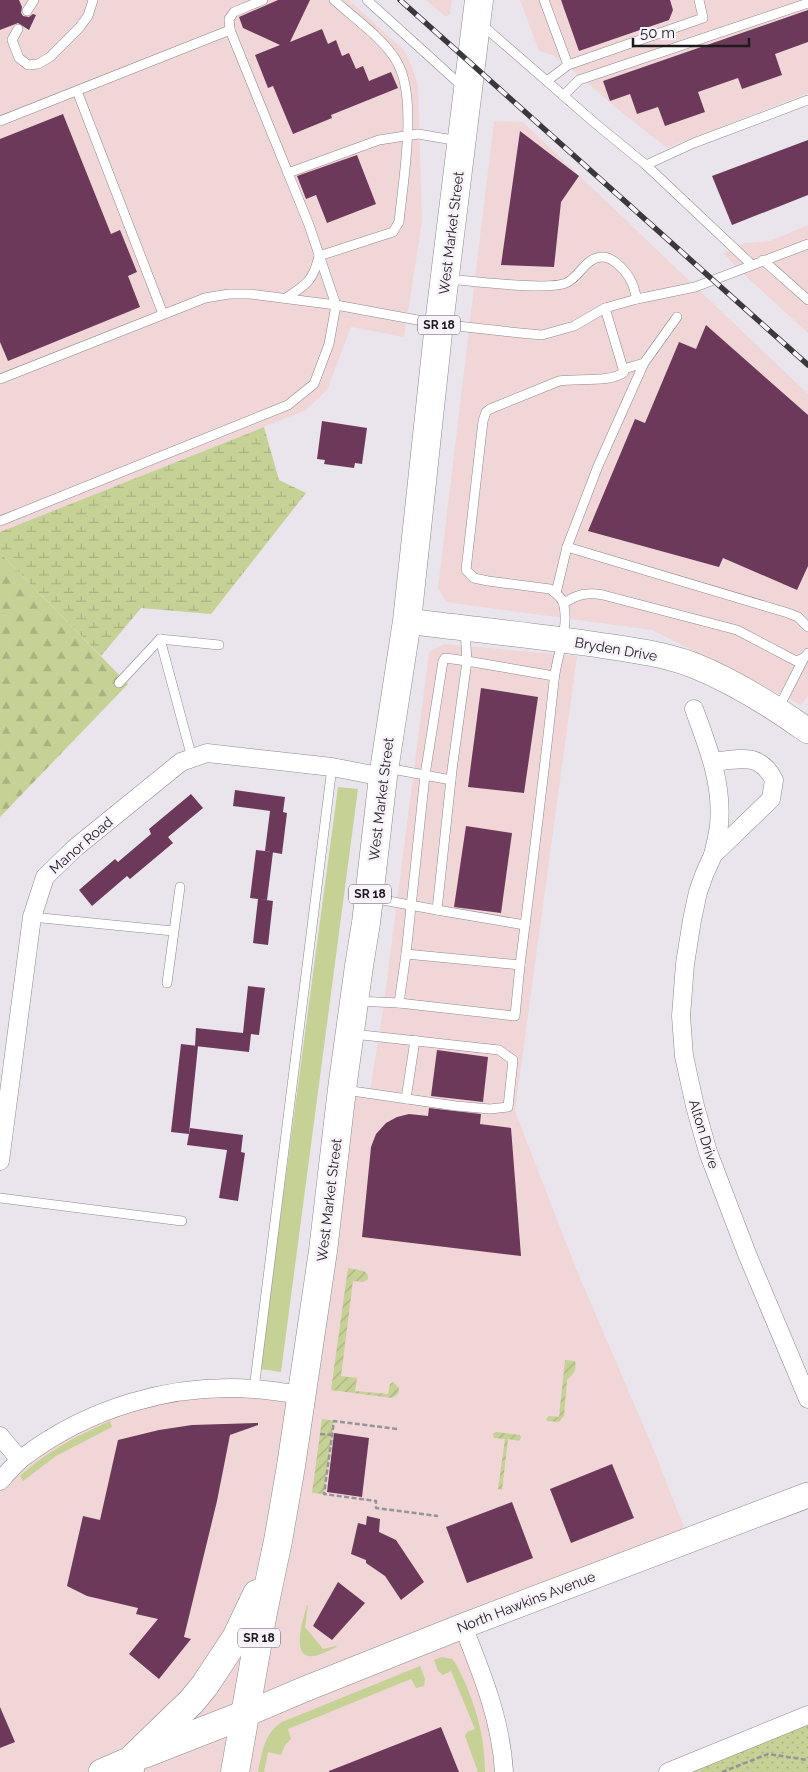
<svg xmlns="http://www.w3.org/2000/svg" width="808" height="1772" font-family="Raleway,sans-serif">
<defs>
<pattern id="forest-firs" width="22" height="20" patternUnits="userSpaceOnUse" patternTransform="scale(1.25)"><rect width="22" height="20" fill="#c6d195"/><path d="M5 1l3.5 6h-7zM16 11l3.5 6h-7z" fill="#aab380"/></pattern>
<pattern id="wetland-marsh" width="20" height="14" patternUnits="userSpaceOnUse" patternTransform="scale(1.25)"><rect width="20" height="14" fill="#c6d195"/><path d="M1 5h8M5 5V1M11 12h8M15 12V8" fill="none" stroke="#aab380"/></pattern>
<pattern id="park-dots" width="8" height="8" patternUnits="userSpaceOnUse" patternTransform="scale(1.25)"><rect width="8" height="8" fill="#c6d195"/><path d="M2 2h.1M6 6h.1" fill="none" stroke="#aab380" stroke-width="1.8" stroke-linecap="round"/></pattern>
<pattern id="garden-furrows" width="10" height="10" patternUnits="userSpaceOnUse" patternTransform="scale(1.25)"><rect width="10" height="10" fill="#c6d195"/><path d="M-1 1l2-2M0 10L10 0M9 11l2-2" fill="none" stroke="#aab380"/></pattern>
</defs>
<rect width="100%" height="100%" fill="#eae5ec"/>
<g fill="#f0d6d7">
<polygon points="0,0 349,0 404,50 412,67 418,85 422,222 404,337 351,327 327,390 306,410 0,532"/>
<polygon points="426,0 452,0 450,14 446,17"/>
<polygon points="520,0 808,0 808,93 667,148 620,111 576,73 553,55 539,51"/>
<polygon points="494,121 523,122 808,394 808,695 801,705 652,630 446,602 438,588"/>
<polygon points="808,225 808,333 739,270 723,253 743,243 770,241"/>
<polygon points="444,644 577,656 515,1111 575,1266 653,1448 689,1540 463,1626 504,1772 0,1772 0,1481 20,1460 160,1395 303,1395 343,1092 369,1096 383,1011 429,652"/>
</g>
<g fill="#c6d195">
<polygon points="338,787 358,789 281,1372 260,1369"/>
<path d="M110 1421 112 1427 56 1456 23 1481 20 1476C46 1452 78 1435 110 1421Z"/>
<path d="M307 1605H308L305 1627 323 1649 335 1646 337 1647C329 1650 321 1655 314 1656 289 1660 304 1616 307 1605Z"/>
<path d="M442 1657 452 1659 456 1664C474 1699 485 1733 485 1772H478L465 1736 467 1732 475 1729 451 1671 443 1675 438 1671 434 1660Z"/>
<path d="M420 1666 425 1679 424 1686 416 1688 411 1679 288 1729 291 1739 285 1745 281 1755 268 1752 264 1772H258C262 1753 264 1733 282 1722Z"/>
</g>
<polygon fill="url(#forest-firs)" points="0,553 128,684 0,817"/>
<polygon fill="url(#wetland-marsh)" points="264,427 279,480 306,493 211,614 141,608 101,656 0,553 0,532"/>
<polygon fill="url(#park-dots)" points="808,1723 808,1772 685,1772"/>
<g fill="url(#garden-furrows)">
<polygon points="348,1268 364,1271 368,1275 368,1279 363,1282 353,1281 341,1376 357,1378 355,1391 388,1394 390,1384 393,1382 399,1388 398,1394 392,1398 331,1390"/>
<path d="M565 1360 575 1361C577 1371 574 1373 567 1380L564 1416 559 1422 547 1421 546 1419 549 1416 559 1417Z"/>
<polygon points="322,1419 334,1421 324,1494 312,1493"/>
<polygon points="496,1432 520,1435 521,1438 519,1441 508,1439 502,1490 498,1489 505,1439 494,1438 493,1434"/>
</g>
<g fill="#6d395b">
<polygon points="0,0 19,0 22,7 21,13 23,16 29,17 33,14 36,15 29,30 18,23 0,30"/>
<polygon points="278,0 310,0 290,42 322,29 328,44 336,40 342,56 349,53 356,69 363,66 369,81 391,72 398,88 331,115 332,118 293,134 273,86 268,88 255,55 280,45 243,28 239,17"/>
<polygon points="561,0 670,0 673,10 669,20 579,51"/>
<polygon points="808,10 808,42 775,54 782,75 742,89 738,78 698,92 705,112 665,126 658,107 637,114 630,94 610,101 603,81"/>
<polygon points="63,114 111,234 120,230 137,272 128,276 140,307 8,361 0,342 0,139"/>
<polygon points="520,131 579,176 561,202 554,267 501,265"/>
<polygon points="808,140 808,195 732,225 712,176"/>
<polygon points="357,155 376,204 327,223 316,195 306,199 297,176"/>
<polygon points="706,325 808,415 808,566 797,590 723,558 719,567 588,531 635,419 645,423 679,342 696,349"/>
<polygon points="322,421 367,428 362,464 355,463 354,468 324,464 325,460 317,459"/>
<polygon points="481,688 538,697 524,793 468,787"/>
<polygon points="235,790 285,797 283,812 287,813 282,854 265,851 270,811 233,806"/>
<polygon points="191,794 203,808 168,837 173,843 130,879 127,876 92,906 79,890 115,859 118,862 151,834 149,829"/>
<polygon points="466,826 512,833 501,913 454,907"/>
<polygon points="256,850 273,852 267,900 259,899 273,901 268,945 253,943 258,899 250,898"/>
<polygon points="248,986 265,988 259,1035 251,1034 249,1052 195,1046 196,1028 243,1033"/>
<polygon points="181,1044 198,1046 189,1134 171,1132"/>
<polygon points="437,1050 488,1057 483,1102 431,1096"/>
<polygon points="429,1108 481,1114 480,1124 511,1128 521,1256 362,1237 371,1147 376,1134 386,1123 397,1117 409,1114 428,1116"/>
<polygon points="190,1128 243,1135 241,1152 245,1153 238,1201 219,1198 227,1150 187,1145"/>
<polygon points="258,1423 258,1425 230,1435 217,1501 184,1637 191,1639 159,1679 129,1654 158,1619 136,1614 138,1608 87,1596 67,1586 83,1516 100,1520 118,1440 159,1430 192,1425"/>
<polygon points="334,1433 369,1438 362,1497 327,1492"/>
<polygon points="612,1464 634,1518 571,1543 550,1489"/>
<polygon points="512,1502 533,1558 467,1583 446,1527"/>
<polygon points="367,1516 380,1519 379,1532 396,1540 424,1582 401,1600 385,1576 366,1563 366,1560 351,1554 358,1523 366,1525"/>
<polygon points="338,1582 365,1603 332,1640 313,1626"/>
<polygon points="0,1707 15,1742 0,1748"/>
<polygon points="441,1727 459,1772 329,1772 329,1771"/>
</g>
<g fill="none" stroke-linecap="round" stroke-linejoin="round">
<defs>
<g id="lane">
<polyline points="367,0 463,87"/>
<polyline points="544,0 568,65"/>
<polyline points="27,11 34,0"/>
<polyline points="480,23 596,124 646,165 694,143 808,100"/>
<polyline points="18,29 12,40 19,58 28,65 38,64 50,57 79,28 88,16 93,0"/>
<polyline points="230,30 229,19 234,12 263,0"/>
<polyline points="547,81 568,65 703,18 699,0"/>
<polyline points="77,91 163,314"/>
<polyline points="563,96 579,80 808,3"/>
<polyline points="0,121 230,30 288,173 379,140 418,134 459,141"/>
<polyline points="646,165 752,265"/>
<polyline points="763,260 808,300"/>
<path d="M448 279C471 281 548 291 566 283 580 277 585 257 603 257 613 257 627 272 631 281 634 286 635 293 637 299"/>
<path d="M286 298C307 284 313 281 319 256L393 232 399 222C403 181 418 98 397 62 385 40 353 17 334 0"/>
<polyline points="624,369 644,363 677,317"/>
<polyline points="0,379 205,298 229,294 250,294 336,305 309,225 288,173"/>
<polyline points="0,521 288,405 314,384 329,344 336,305 439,324 520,333 542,335 574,326 605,308 637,299 695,287 808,244"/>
<polyline points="567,547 788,613 798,617 808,627"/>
<polyline points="556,593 567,547 598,466 644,363"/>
<path d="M564 603C578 594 587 592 603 595L737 630 796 661 804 658 808 653"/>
<path d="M465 631 467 661 445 658 443 661 425 775 406 954 520 965C532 870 544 776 554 681 556 657 569 630 564 606 563 598 556 593 550 589L488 581 474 578 466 570 483 421 486 412 490 409 559 381C577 378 611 383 624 372L605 308"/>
<polyline points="160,639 192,758"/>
<polyline points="119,683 160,639 219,645"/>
<polyline points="778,709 804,658"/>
<polyline points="387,768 451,780"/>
<polyline points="372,898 437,910 452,770 467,661 554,676"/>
<polyline points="437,910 525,925"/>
<polyline points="32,917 173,931"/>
<polyline points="167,983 180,887"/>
<polyline points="356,1001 399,1003 406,954"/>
<polyline points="399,1003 515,1016 520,965"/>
<polyline points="345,1090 456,1106 490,1109 508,1107 513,1060 499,1050 353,1034"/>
<polyline points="406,1099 415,1040"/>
<polyline points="0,1198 182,1221"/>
<polyline points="254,1389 332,767"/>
</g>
<g id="street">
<path d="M694 709C708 747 723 784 719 825 718 835 715 846 713 855"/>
<path d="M713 762C740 759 760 752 774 780L771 799 713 855 704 875 698 892 692 920 685 964 681 1016 684 1056 695 1106 708 1152 747 1254 808 1399"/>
<polyline points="0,1161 32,917 45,877 75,848 181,762 207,753 332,767 383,777"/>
<polyline points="0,1436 20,1460"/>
<path d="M0 1481C7 1473 14 1465 21 1459 87 1408 171 1383 254 1389 270 1390 286 1393 303 1395"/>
<path d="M463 1626C482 1674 501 1720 504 1772"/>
<polyline points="668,1772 808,1715"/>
</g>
<g id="secondary">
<path d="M407 621C469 629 531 635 592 644 626 649 661 653 693 665 733 681 773 706 808 731"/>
<polyline points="246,1714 305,1689 463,1626 808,1495"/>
<polyline points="101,1772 133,1758"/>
</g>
<g id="primary">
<polyline points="144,1754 246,1714"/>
<polyline points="129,1772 133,1758 192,1701 205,1685 236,1638 257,1594"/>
<polyline points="235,1772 263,1612 278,1541 291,1466 323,1251 342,1089 359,966 366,923 383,777 407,621 439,324 479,0"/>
</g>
</defs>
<use href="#lane" stroke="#8d888f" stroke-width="10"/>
<use href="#street" stroke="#8d888f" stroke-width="19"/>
<use href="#secondary" stroke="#8d888f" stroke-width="26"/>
<use href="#primary" stroke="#8d888f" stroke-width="29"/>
<g stroke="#979398" stroke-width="2.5" stroke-dasharray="5 2.5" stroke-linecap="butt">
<polyline points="397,1429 334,1421 324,1494 376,1501 376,1508 438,1516"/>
<polyline points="320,1434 332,1435"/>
<polyline points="722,1772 768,1754 808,1760"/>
</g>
<use href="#lane" stroke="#fff" stroke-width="9"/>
<use href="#street" stroke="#fff" stroke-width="18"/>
<use href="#secondary" stroke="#fff" stroke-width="25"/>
<use href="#primary" stroke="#fff" stroke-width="28"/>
<defs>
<polyline id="rail" points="400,0 808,365"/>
</defs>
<use href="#rail" stroke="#3a383b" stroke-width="5.5"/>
<use href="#rail" stroke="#f8f2fa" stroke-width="4" stroke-dasharray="11" stroke-linecap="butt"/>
</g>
<g text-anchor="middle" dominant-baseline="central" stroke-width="5" stroke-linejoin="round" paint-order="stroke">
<g fill="#f8f2fa" stroke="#5e5b5f" stroke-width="1">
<rect x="418" y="315.5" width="42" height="19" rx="4"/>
<rect x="349" y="884.5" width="42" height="19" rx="4"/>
<rect x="238" y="1628.5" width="42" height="19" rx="4"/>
</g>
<g font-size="12" font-weight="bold" fill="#1c1a1c">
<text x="439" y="325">SR 18</text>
<text x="370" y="894">SR 18</text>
<text x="259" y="1638">SR 18</text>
</g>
<g font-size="14" fill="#1c1a1c" stroke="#f8f2fa">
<text transform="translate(451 233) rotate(-83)">West Market Street</text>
<text transform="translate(616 649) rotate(10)">Bryden Drive</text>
<text transform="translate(381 799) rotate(-83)">West Market Street</text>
<text transform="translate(81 845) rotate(-41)">Manor Road</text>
<text transform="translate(704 1134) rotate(73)">Alton Drive</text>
<text transform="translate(329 1200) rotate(-83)">West Market Street</text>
<text transform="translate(526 1602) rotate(-21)">North Hawkins Avenue</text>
</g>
</g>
<path d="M633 38v8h116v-8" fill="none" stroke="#1c1a1c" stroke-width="2.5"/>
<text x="640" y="38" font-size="15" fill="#1c1a1c" stroke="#f8f2fa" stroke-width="4" paint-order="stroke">50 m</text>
</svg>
